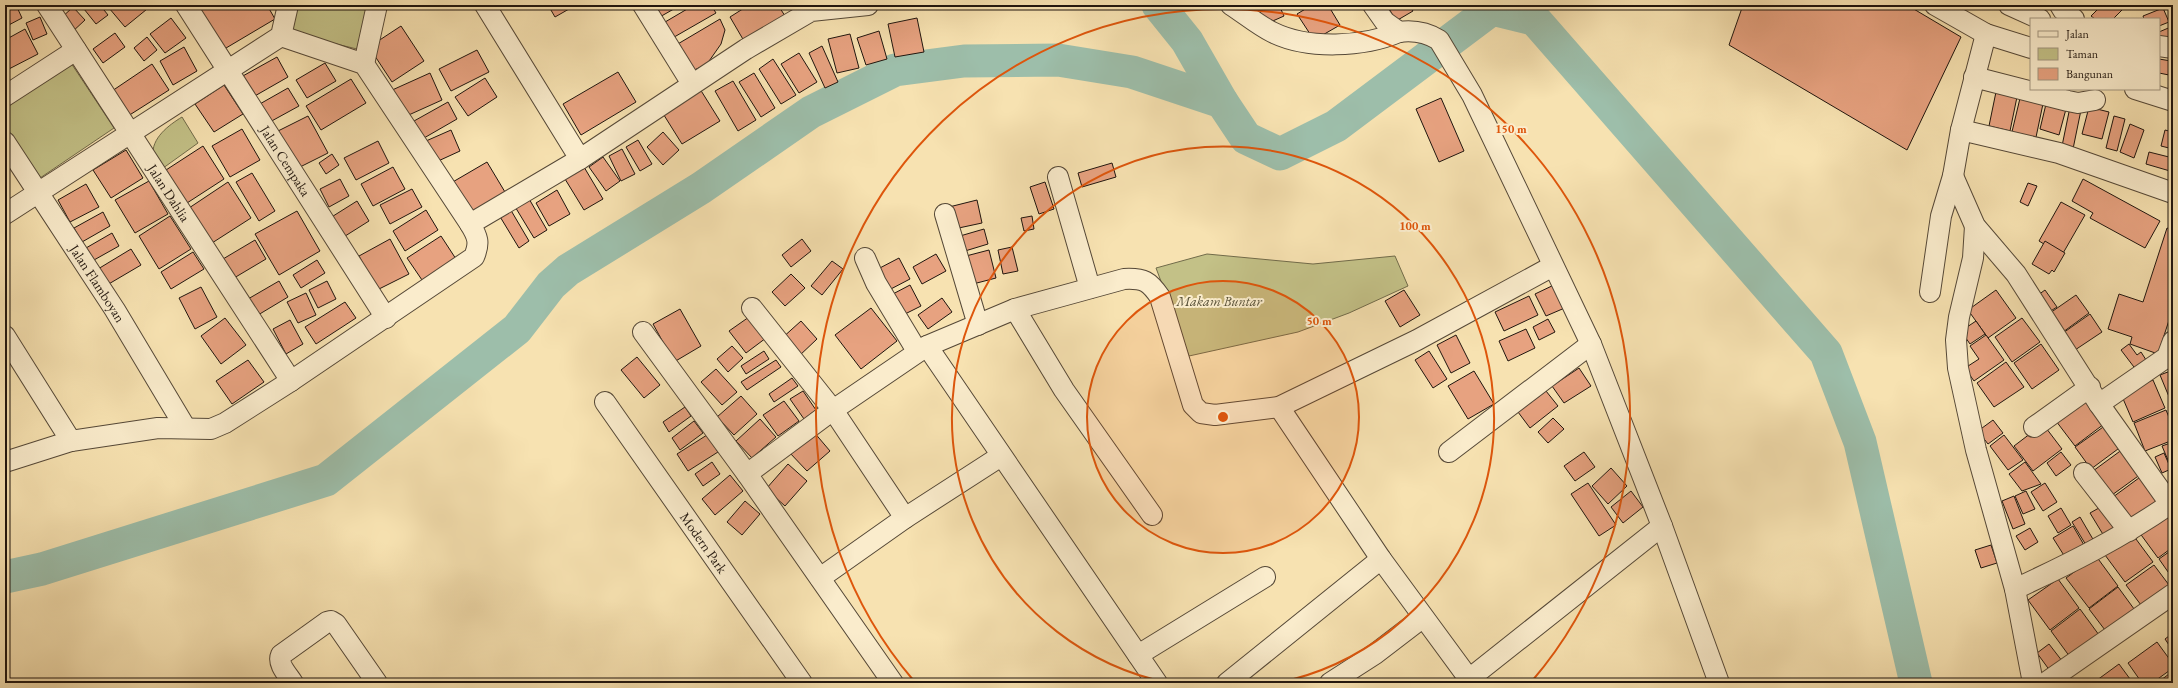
<svg xmlns="http://www.w3.org/2000/svg" width="2178" height="688" font-family="'EB Garamond',serif">
<rect width="100%" height="100%" fill="#f7e2b1"/>
<filter id="stains"><feTurbulence type="fractalNoise" baseFrequency=".005" numOctaves="4"/><feColorMatrix values="0 0 0 0 .2 0 0 0 0 .09 0 0 0 0 .02 0 0 0 .5 -.17"/></filter>
<radialGradient id="worn" r=".72"><stop offset=".6" stop-color="#630" stop-opacity="0"/><stop offset="1" stop-color="#630" stop-opacity=".3"/></radialGradient>
<g fill="#c3c187" stroke="#716b4a">
<polygon points="297,5 368,5 357,49 291,33"/>
<polygon points="71,63 114,128 40,178 5,126 5,107"/>
<path d="M182 117 198 143 159 171C157 166 153 161 153 156 151 138 169 125 182 117Z"/>
<polygon points="1207,254 1313,264 1395,256 1408,286 1349,313 1298,332 1189,356 1156,268"/>
</g>
<g fill="none" stroke-linecap="round" stroke-linejoin="round">
<g stroke="#9dbeaa" stroke-width="33">
<polyline points="1158,5 1187,41 1222,102 1246,138 1280,154 1336,126 1492,9 1533,19"/>
<polyline points="1522,5 1826,353 1860,442 1916,683"/>
<polyline points="5,577 42,569 326,480 517,329 551,285 568,270 701,188 811,112 895,70 964,61 1058,60 1132,72 1222,102"/>
</g>
</g>
<g fill="#e7a280" stroke="#1f150e">
<polygon points="5,5 16,5 22,18 5,27"/>
<polygon points="88,5 100,5 108,15 96,24 84,9"/>
<polygon points="113,5 152,5 125,27 109,8"/>
<polygon points="208,5 267,5 275,19 221,51 197,12"/>
<polygon points="548,5 576,5 555,17"/>
<polygon points="650,5 679,5 679,6 658,18"/>
<polygon points="694,5 711,5 716,13 669,40 660,25"/>
<polygon points="749,5 778,5 785,16 744,41 730,17"/>
<polygon points="1257,5 1279,5 1284,16 1266,24"/>
<polygon points="1312,5 1328,5 1340,25 1314,40 1297,14"/>
<polygon points="1387,5 1409,5 1413,11 1396,21"/>
<polygon points="1743,5 1907,5 1961,37 1907,150 1729,45"/>
<polygon points="2102,5 2120,5 2124,8 2113,19 2095,19 2091,16"/>
<polygon points="73,7 85,20 71,33 59,20"/>
<polygon points="2163,8 2169,22 2159,26 2159,19 2144,19 2143,16"/>
<polygon points="40,17 47,34 33,40 26,23"/>
<polygon points="171,18 186,38 165,53 150,34"/>
<polygon points="917,18 924,52 895,57 888,24"/>
<polygon points="720,19 725,30 721,44 707,64 686,74 671,48"/>
<polygon points="401,26 424,61 392,82 369,47"/>
<polygon points="2173,26 2173,38 2159,41 2159,32"/>
<polygon points="25,29 38,54 5,71 5,40"/>
<polygon points="879,31 887,59 866,65 857,38"/>
<polygon points="115,33 125,47 103,63 93,49"/>
<polygon points="850,34 859,68 837,73 828,39"/>
<polygon points="147,37 157,50 144,61 134,48"/>
<polygon points="822,46 838,82 825,88 809,53"/>
<polygon points="184,47 197,71 173,85 160,61"/>
<polygon points="477,50 489,72 451,91 439,69"/>
<polygon points="799,53 817,82 799,93 781,64"/>
<polygon points="277,57 288,77 253,97 241,77"/>
<polygon points="773,59 796,95 781,104 759,69"/>
<polygon points="2159,59 2171,61 2169,75 2159,73"/>
<polygon points="325,63 336,81 307,98 296,80"/>
<polygon points="152,64 169,90 128,116 112,91"/>
<polygon points="618,72 636,102 581,135 563,104"/>
<polygon points="430,73 442,100 402,118 390,91"/>
<polygon points="754,73 775,108 761,117 739,82"/>
<polygon points="485,78 497,97 468,116 455,97"/>
<polygon points="351,79 366,103 321,130 306,106"/>
<polygon points="733,81 756,120 738,131 715,91"/>
<polygon points="224,85 243,114 214,132 195,104"/>
<polygon points="1997,87 2018,92 2010,131 1989,126"/>
<polygon points="288,88 299,106 268,123 258,105"/>
<polygon points="700,89 720,121 682,144 662,112"/>
<polygon points="2021,94 2044,99 2035,142 2011,136"/>
<polygon points="1441,98 1464,151 1439,162 1416,109"/>
<polygon points="448,102 457,119 424,138 414,121"/>
<polygon points="2046,104 2066,109 2059,135 2040,129"/>
<polygon points="2070,107 2081,110 2073,149 2062,146"/>
<polygon points="2089,107 2109,112 2102,139 2082,134"/>
<polygon points="308,116 328,153 298,168 278,131"/>
<polygon points="2114,116 2125,119 2117,151 2106,148"/>
<polygon points="2130,124 2144,130 2134,158 2120,152"/>
<polygon points="242,129 260,160 230,177 212,146"/>
<polygon points="451,130 460,151 436,162 426,141"/>
<polygon points="2165,130 2173,132 2173,149 2161,146"/>
<polygon points="663,132 679,150 663,165 647,147"/>
<polygon points="638,140 652,164 640,171 626,147"/>
<polygon points="378,141 389,163 356,180 344,158"/>
<polygon points="203,146 224,179 187,203 166,170"/>
<polygon points="622,149 635,174 621,181 609,156"/>
<polygon points="126,150 143,178 111,198 93,170"/>
<polygon points="2149,152 2173,158 2170,171 2146,164"/>
<polygon points="332,154 339,165 326,174 319,163"/>
<polygon points="603,157 620,181 606,191 589,167"/>
<polygon points="487,162 505,192 469,213 451,183"/>
<polygon points="1112,163 1116,177 1082,187 1078,173"/>
<polygon points="393,167 405,189 373,206 361,184"/>
<polygon points="584,167 603,199 584,210 565,179"/>
<polygon points="252,173 275,211 259,221 236,182"/>
<polygon points="340,179 349,196 329,207 320,189"/>
<polygon points="2083,179 2160,221 2145,248 2090,218 2093,213 2072,201"/>
<polygon points="149,181 168,214 135,233 115,200"/>
<polygon points="228,182 251,218 212,243 189,208"/>
<polygon points="1045,182 1054,209 1039,214 1030,187"/>
<polygon points="2028,183 2037,186 2028,206 2020,202"/>
<polygon points="86,184 99,207 70,222 58,200"/>
<polygon points="412,189 422,207 390,224 380,205"/>
<polygon points="557,190 570,214 549,226 536,203"/>
<polygon points="528,197 547,230 534,238 514,205"/>
<polygon points="977,200 982,223 954,229 949,207"/>
<polygon points="357,201 369,221 342,238 330,218"/>
<polygon points="2061,202 2085,215 2062,255 2039,241"/>
<polygon points="509,207 529,241 519,248 499,215"/>
<polygon points="426,210 438,230 405,251 393,231"/>
<polygon points="297,211 320,251 279,275 255,234"/>
<polygon points="103,212 110,226 82,242 74,228"/>
<polygon points="170,216 191,249 159,269 139,236"/>
<polygon points="1032,216 1034,229 1024,231 1021,218"/>
<polygon points="2167,228 2173,230 2173,308 2158,354 2130,344 2132,337 2108,329 2119,294 2143,302"/>
<polygon points="984,229 988,244 965,251 960,236"/>
<polygon points="112,233 119,246 94,260 86,248"/>
<polygon points="441,236 456,259 422,280 407,258"/>
<polygon points="390,239 409,274 377,290 359,256"/>
<polygon points="802,239 811,251 791,267 782,255"/>
<polygon points="255,240 266,259 234,278 223,259"/>
<polygon points="2045,241 2065,253 2054,272 2052,270 2049,274 2032,264"/>
<polygon points="1012,247 1018,271 1003,274 998,250"/>
<polygon points="131,249 141,265 107,285 98,269"/>
<polygon points="989,250 996,278 973,284 966,256"/>
<polygon points="193,252 204,269 171,289 161,272"/>
<polygon points="936,254 946,271 922,284 913,267"/>
<polygon points="899,258 910,279 887,291 876,270"/>
<polygon points="317,260 325,273 301,288 293,275"/>
<polygon points="832,261 843,269 822,295 811,286"/>
<polygon points="791,274 805,288 785,306 772,292"/>
<polygon points="279,281 288,297 258,315 248,299"/>
<polygon points="327,281 336,299 318,308 309,290"/>
<polygon points="1556,284 1567,307 1546,316 1535,294"/>
<polygon points="910,285 921,306 901,316 891,295"/>
<polygon points="201,287 217,317 195,329 179,298"/>
<polygon points="1404,290 1420,315 1400,327 1385,301"/>
<polygon points="1996,290 2016,318 1988,338 1968,310"/>
<polygon points="2045,290 2057,307 2049,312 2038,295"/>
<polygon points="306,293 316,315 298,323 287,302"/>
<polygon points="2076,295 2089,313 2063,332 2050,313"/>
<polygon points="1529,296 1538,315 1504,331 1495,312"/>
<polygon points="942,298 952,312 928,329 918,315"/>
<polygon points="345,302 356,318 316,344 305,327"/>
<polygon points="871,308 897,341 861,369 835,335"/>
<polygon points="680,309 701,346 674,362 653,324"/>
<polygon points="2090,314 2102,332 2075,350 2063,333"/>
<polygon points="749,317 766,338 746,353 729,331"/>
<polygon points="225,318 246,345 221,364 201,336"/>
<polygon points="2022,318 2040,342 2012,362 1995,337"/>
<polygon points="1548,319 1555,332 1539,340 1533,327"/>
<polygon points="290,320 303,344 286,354 273,329"/>
<polygon points="801,321 817,339 798,357 781,339"/>
<polygon points="1976,321 1985,334 1970,344 1961,331"/>
<polygon points="1526,329 1535,348 1508,361 1499,341"/>
<polygon points="1456,335 1470,363 1451,373 1437,345"/>
<polygon points="1986,335 2004,360 1974,381 1965,368 1979,359 1970,346"/>
<polygon points="2041,344 2059,370 2032,389 2014,363"/>
<polygon points="2129,344 2137,355 2141,352 2148,363 2137,371 2121,350"/>
<polygon points="732,346 743,358 728,372 717,359"/>
<polygon points="764,351 769,359 746,374 741,366"/>
<polygon points="1429,351 1447,379 1433,388 1415,360"/>
<polygon points="637,357 660,385 644,398 621,370"/>
<polygon points="248,360 264,382 232,404 216,381"/>
<polygon points="776,360 781,367 747,390 741,382"/>
<polygon points="2006,362 2024,387 1994,407 1977,383"/>
<polygon points="1579,368 1591,386 1564,403 1552,386"/>
<polygon points="716,369 737,392 722,405 701,382"/>
<polygon points="2173,370 2173,404 2172,404 2160,375"/>
<polygon points="1474,371 1494,404 1468,419 1448,386"/>
<polygon points="792,378 798,386 774,402 769,394"/>
<polygon points="2153,380 2165,408 2133,422 2121,394"/>
<polygon points="803,391 816,410 804,419 790,399"/>
<polygon points="1546,391 1558,406 1530,428 1518,412"/>
<polygon points="741,396 757,414 734,435 717,417"/>
<polygon points="2085,399 2104,424 2075,446 2056,421"/>
<polygon points="784,401 799,421 778,436 763,415"/>
<polygon points="685,407 691,416 669,432 663,422"/>
<polygon points="2166,410 2173,427 2173,440 2145,451 2134,423"/>
<polygon points="1553,418 1564,429 1548,443 1538,432"/>
<polygon points="760,419 776,437 752,458 736,441"/>
<polygon points="1993,420 2003,433 1988,444 1978,431"/>
<polygon points="694,421 703,433 680,450 672,438"/>
<polygon points="2043,424 2062,449 2033,471 2014,446"/>
<polygon points="2106,425 2122,446 2091,469 2075,447"/>
<polygon points="813,431 830,451 807,471 789,452"/>
<polygon points="707,435 718,452 688,471 677,454"/>
<polygon points="2004,435 2023,460 2008,470 1990,446"/>
<polygon points="2173,442 2173,472 2162,446"/>
<polygon points="2123,449 2141,474 2112,495 2093,471"/>
<polygon points="1584,452 1595,467 1575,481 1564,466"/>
<polygon points="2061,452 2071,465 2056,476 2047,463"/>
<polygon points="2164,453 2171,469 2162,473 2155,457"/>
<polygon points="712,462 720,474 703,486 695,474"/>
<polygon points="2025,462 2041,484 2022,491 2009,474"/>
<polygon points="788,464 807,481 785,506 766,489"/>
<polygon points="1611,468 1627,486 1608,504 1592,486"/>
<polygon points="730,475 743,491 715,515 702,499"/>
<polygon points="2143,475 2161,499 2131,521 2113,497"/>
<polygon points="1588,483 1616,525 1599,536 1571,494"/>
<polygon points="2045,483 2057,502 2043,511 2031,492"/>
<polygon points="1631,491 1643,507 1623,523 1611,507"/>
<polygon points="2026,491 2035,509 2023,514 2015,496"/>
<polygon points="2014,496 2025,524 2013,529 2002,501"/>
<polygon points="745,501 760,514 742,535 727,522"/>
<polygon points="2106,504 2120,526 2104,536 2090,513"/>
<polygon points="2061,508 2071,525 2058,533 2048,516"/>
<polygon points="2169,510 2173,516 2173,547 2158,558 2139,532"/>
<polygon points="2080,517 2094,541 2086,545 2072,522"/>
<polygon points="2073,526 2084,545 2065,557 2053,538"/>
<polygon points="2030,528 2038,542 2025,550 2016,536"/>
<polygon points="2133,535 2153,562 2125,582 2105,555"/>
<polygon points="1991,545 1997,563 1981,568 1975,550"/>
<polygon points="2173,549 2173,579 2159,559"/>
<polygon points="2096,556 2118,586 2089,608 2066,578"/>
<polygon points="2154,565 2172,589 2144,609 2126,585"/>
<polygon points="2058,579 2079,608 2050,630 2028,600"/>
<polygon points="2118,587 2137,613 2108,634 2089,609"/>
<polygon points="2080,609 2099,635 2070,657 2051,631"/>
<polygon points="2173,633 2173,651 2165,639"/>
<polygon points="2157,642 2173,664 2173,668 2152,683 2142,683 2128,663"/>
<polygon points="2049,644 2066,666 2053,675 2037,653"/>
<polygon points="2119,664 2133,683 2093,683"/>
<polygon points="2173,671 2173,683 2157,683"/>
</g>
<g fill="none" stroke-linecap="round" stroke-linejoin="round">
<defs>
<g id="minor">
<path id="s1" d="M47 5 291 381"/>
<path id="s2" d="M186 5 386 318"/>
<polyline points="485,5 580,159"/>
<polyline points="643,5 692,84"/>
<path d="M1231 5C1245 14 1258 25 1272 32 1308 50 1364 47 1399 32"/>
<path d="M1373 5 1385 22 1399 32C1413 30 1426 32 1439 40L1472 95 1591 344 1662 526 1719 683"/>
<polyline points="1935,5 1986,34 2031,48"/>
<polyline points="2009,5 2040,19"/>
<polyline points="2060,5 2063,10 2074,19"/>
<polyline points="281,36 364,64 470,224"/>
<polyline points="2159,46 2173,48"/>
<polyline points="364,64 377,5"/>
<polyline points="1974,77 2068,101 2078,103 2095,100"/>
<polyline points="2135,89 2173,101"/>
<polyline points="5,96 76,50"/>
<polyline points="1961,130 2059,153 2173,193"/>
<path id="s3" d="M5 142 115 310 185 427"/>
<polyline points="1953,176 1975,226 2016,274 2099,404 2173,508"/>
<polyline points="1058,177 1090,288"/>
<polyline points="5,214 281,36 288,5"/>
<polyline points="945,214 978,325"/>
<polyline points="1975,226 1973,258 1959,317 1956,340 1958,368 1976,450 2015,589 2033,683"/>
<polyline points="865,258 876,283 917,351"/>
<polyline points="1930,292 1941,216 1953,176 1961,130 1986,34"/>
<polyline points="752,308 833,410 905,518"/>
<polyline points="1015,309 1064,390 1152,515"/>
<polyline points="643,332 747,474 893,683"/>
<polyline points="5,336 71,441"/>
<polyline points="927,346 1157,683"/>
<path id="s4" d="M605 402 802 683"/>
<polyline points="2099,404 2167,357 2173,341"/>
<polyline points="1279,407 1381,559 1472,683"/>
<polyline points="2034,427 2090,387"/>
<polyline points="1449,452 1591,344"/>
<path d="M5 462 71 441 158 428 211 429 225 423 291 381 474 257C480 243 478 237 470 224L580 159 746 49 811 11 868 5"/>
<polyline points="2084,473 2129,531"/>
<path d="M747 474 833 410 927 346 1015 309 1124 279C1144 278 1149 281 1160 297L1193 405 1201 413 1215 415 1279 407 1417 340 1553 266"/>
<polyline points="820,578 905,518 1001,456"/>
<path d="M2015 589C2069 564 2121 538 2170 504"/>
<polyline points="1138,655 1265,577"/>
<polyline points="1469,679 1662,526"/>
<path d="M293 683C288 675 277 664 281 655L327 622 331 621 336 624 377 683"/>
<polyline points="1227,683 1381,559"/>
<polyline points="1330,683 1375,654 1422,618"/>
<polyline points="2045,683 2173,594"/>
</g>
</defs>
<use href="#minor" stroke="#554837" stroke-width="22"/>
<use href="#minor" stroke="#faeccc" stroke-width="20"/>
</g>
<circle cx="1223" cy="417" r="136" fill="#de560c" fill-opacity=".12"/>
<g fill="none" stroke="#de560c" stroke-width="2">
<circle cx="1223" cy="417" r="136"/>
<path d="M1169 683A271 271 0 1 1 1277 683"/>
<path d="M914 681A407 407 0 1 1 1532 681"/>
</g>
<g text-anchor="middle" dominant-baseline="central" stroke-width="4" stroke-linejoin="round" paint-order="stroke">
<g font-size="14" fill="#1f150e" stroke="#faeccc">
<text stroke="none"><textPath href="#s2" startOffset="185">Jalan Cempaka</textPath></text>
<text stroke="none"><textPath href="#s1" startOffset="224">Jalan Dahlia</textPath></text>
<text stroke="none"><textPath href="#s3" startOffset="169">Jalan Flamboyan</textPath></text>
<text stroke="none"><textPath href="#s4" startOffset="172">Modern Park</textPath></text>
</g>
<g font-size="14" font-style="italic" fill="#585138" stroke="#faeccc">
<text x="1219" y="301">Makam Buntar</text>
</g>
</g>
<circle cx="1223" cy="417" r="6" fill="#de560c" stroke="#faeccc" stroke-width="2"/>
<g font-size="12" text-anchor="middle" font-weight="bold" fill="#de560c" stroke="#faeccc" stroke-width="4" stroke-linejoin="round" paint-order="stroke">
<text x="1511" y="133">150 m</text>
<text x="1415" y="230">100 m</text>
<text x="1319" y="325">50 m</text>
</g>
<rect width="2178" height="688" fill="none" stroke="#f7e2b1" stroke-width="20"/>
<rect x="6" y="6" width="2166" height="676" fill="none" stroke="#1f150e" stroke-width="2"/>
<rect x="10" y="10" width="2158" height="668" fill="none" stroke="#1f150e"/>
<rect x="2030" y="18" width="130" height="72" fill="#faeccc" stroke="#a29680"/>
<rect x="2038" y="31" width="20" height="6" fill="#faeccc" stroke="#a29680"/>
<text x="2066" y="38" font-size="12" fill="#1f150e">Jalan</text>
<rect x="2038" y="48" width="20" height="12" fill="#c3c187" stroke="#a29680"/>
<text x="2066" y="58" font-size="12" fill="#1f150e">Taman</text>
<rect x="2038" y="68" width="20" height="12" fill="#e7a280" stroke="#a29680"/>
<text x="2066" y="78" font-size="12" fill="#1f150e">Bangunan</text>
<rect width="100%" height="100%" filter="url(#stains)"/>
<rect width="100%" height="100%" fill="url(#worn)"/>
</svg>
